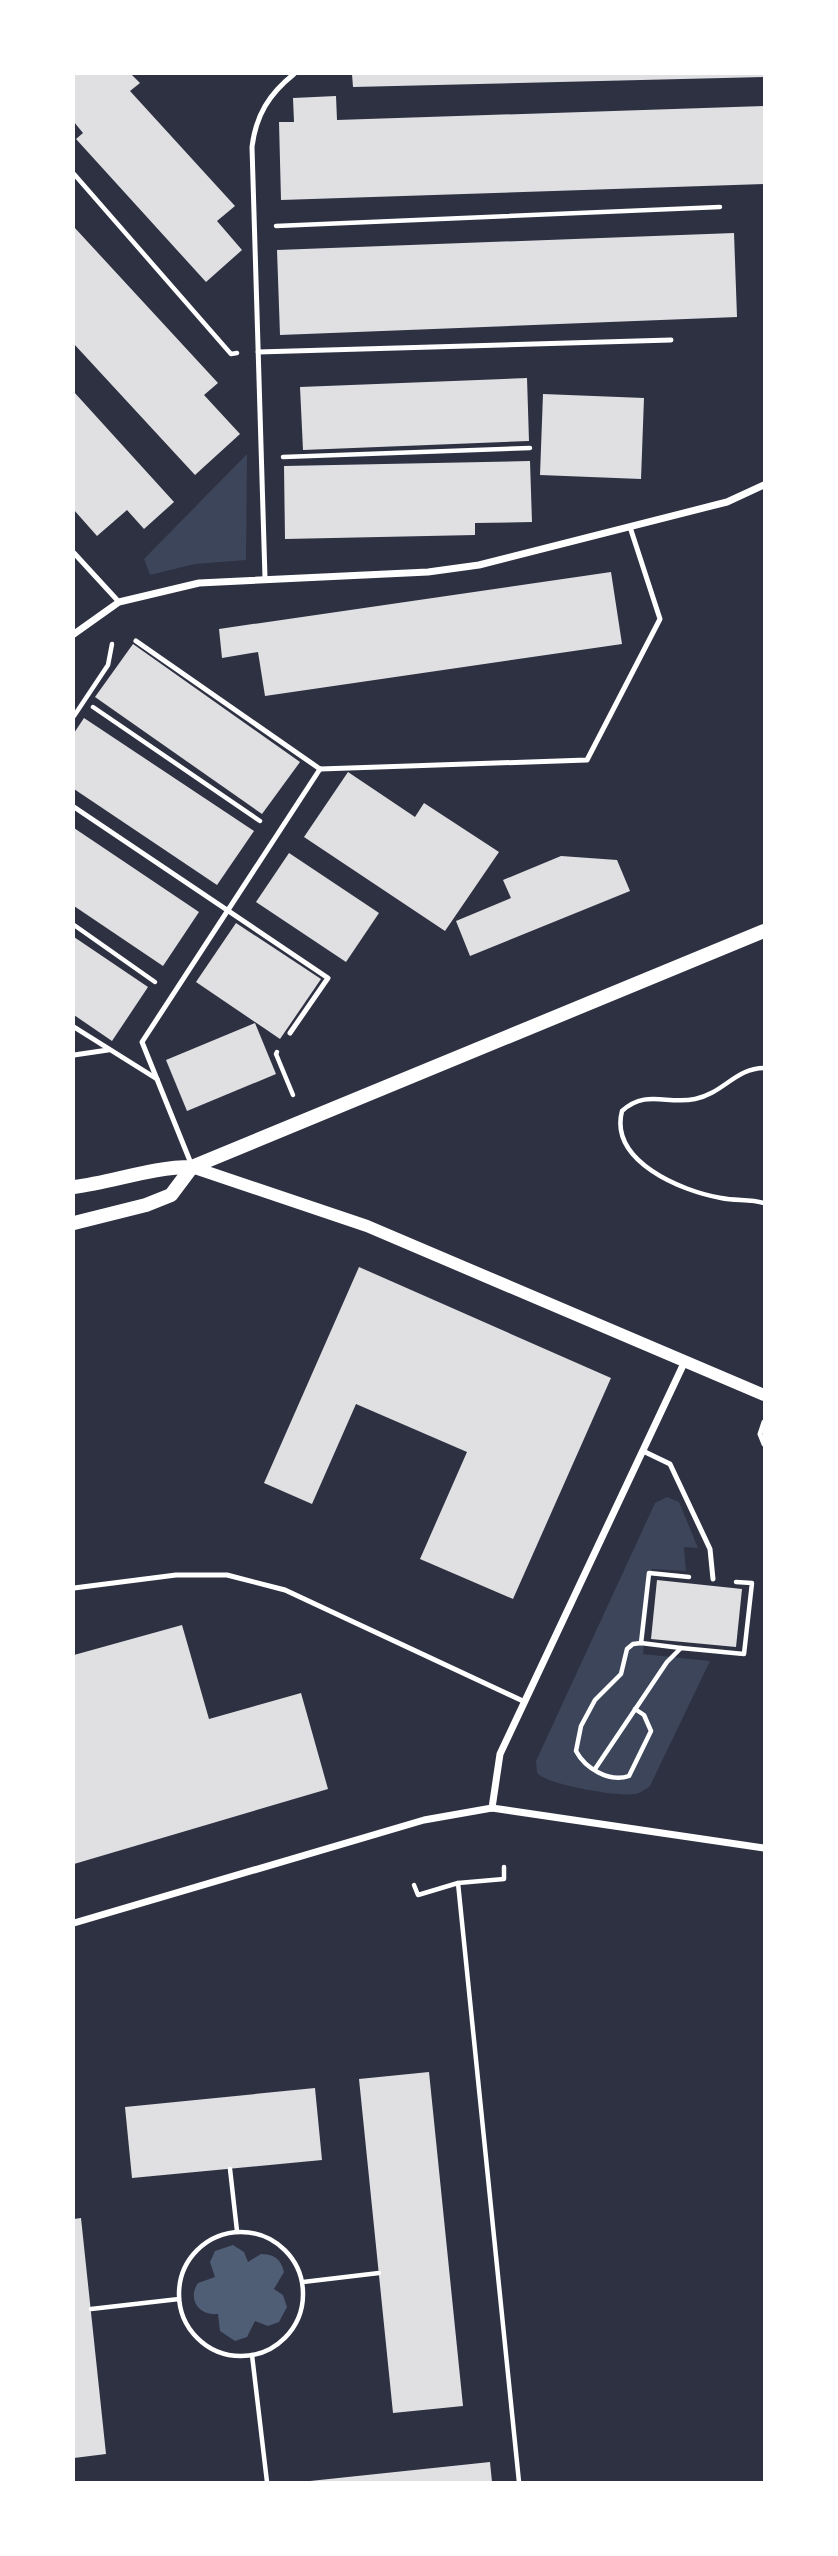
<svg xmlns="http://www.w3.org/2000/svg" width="838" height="2556" font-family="Quicksand,sans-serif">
<rect width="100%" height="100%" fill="#2d3142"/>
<g fill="#3c4559">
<polygon points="247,454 246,560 195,564 150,575 144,559"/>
<path d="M667 1497 679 1502 698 1548 684 1547 686 1571 652 1569 643 1654 710 1661 650 1786C646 1789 641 1793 635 1794 619 1797 547 1785 537 1773L536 1761 655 1503Z"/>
</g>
<path fill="#4f5d75" d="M233 2245 244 2252 248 2262 261 2254C274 2254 281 2259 284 2272L274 2289 283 2295 287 2307 279 2322 268 2326 255 2321 247 2337 235 2341 220 2331 218 2314C199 2316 187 2299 198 2283L215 2277 210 2262 215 2251Z"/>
<g fill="#e0e0e3">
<polygon points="74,74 131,74 140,83 130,91 235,206 217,221 242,250 206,282 76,139 83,133 74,122"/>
<polygon points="352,74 764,74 764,77 353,87"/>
<polygon points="336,96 337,120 764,106 764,184 281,200 279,122 294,122 293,98"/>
<polygon points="74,227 218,383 204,395 240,434 195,475 74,344"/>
<polygon points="734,233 737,317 280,335 277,250"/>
<polygon points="527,378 529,441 303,450 300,387"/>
<polygon points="74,392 174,502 144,529 127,510 97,536 74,510"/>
<polygon points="543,394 644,398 641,479 540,475"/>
<polygon points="530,461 532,522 475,523 475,535 285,539 284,466"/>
<polygon points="611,572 622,644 265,696 258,652 222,658 219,629"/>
<polygon points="133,644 300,762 262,814 95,697"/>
<polygon points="84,718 254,831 217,885 74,789 74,733"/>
<polygon points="348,772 415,817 424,803 499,852 445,931 304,837"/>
<polygon points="74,828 199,912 163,966 74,906"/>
<polygon points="289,853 379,913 346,962 256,902"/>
<polygon points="561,856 617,860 630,891 470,956 456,921 511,898 503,880"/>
<polygon points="236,923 321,979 280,1039 196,982"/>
<polygon points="74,937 148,987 112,1041 74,1015"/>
<polygon points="255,1023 276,1074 187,1111 166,1060"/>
<polygon points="359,1267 611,1378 513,1599 420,1559 467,1452 356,1404 312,1504 264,1483"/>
<polygon points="657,1580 742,1589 736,1647 651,1639"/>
<polygon points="182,1625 209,1719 301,1693 328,1789 74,1864 74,1655"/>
<polygon points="429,2072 463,2406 393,2413 359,2079"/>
<polygon points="315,2088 322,2160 132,2178 125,2107"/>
<polygon points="81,2218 106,2454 74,2458 74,2219"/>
<polygon points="490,2462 492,2482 310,2482 310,2481"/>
</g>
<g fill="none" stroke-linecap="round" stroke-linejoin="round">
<g stroke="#fff" stroke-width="4.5">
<polyline points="74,174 231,354 237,353"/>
<polyline points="276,226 720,207"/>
<polyline points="283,457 530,448"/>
<polyline points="93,707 260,821"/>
<polyline points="74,716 108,665 112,644"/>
<polyline points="74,925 155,982"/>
<polyline points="277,1052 276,1054 293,1095"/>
<path d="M764 1068C736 1068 722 1094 695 1099 667 1105 646 1089 622 1111 609 1161 681 1191 721 1198 736 1201 750 1199 764 1203"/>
<polyline points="641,1643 649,1573 689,1577"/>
<path d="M635 1709 644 1715 651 1731 629 1776C609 1783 585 1768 576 1751L581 1726 595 1700 621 1674 627 1649 633 1644 641 1643 681 1648"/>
<polyline points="595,1769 667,1662 681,1648 744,1654 752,1583 736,1582"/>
<polyline points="458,1883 519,2482"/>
<polyline points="414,1885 418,1895 458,1883 504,1879 504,1867"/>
<polyline points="230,2169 237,2231"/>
<circle cx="241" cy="2294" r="62"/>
<polyline points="303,2282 379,2273"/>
<polyline points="91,2309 179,2299"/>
<polyline points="252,2355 267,2482"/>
</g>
<g stroke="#fff" stroke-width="5">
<polyline points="258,352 671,340"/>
<polyline points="74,553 119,602"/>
<path d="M265 578 252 147C256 115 269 94 294 74"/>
<polyline points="136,641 320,769"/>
<polyline points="320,769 587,760 660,619 630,527"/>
<polyline points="74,807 328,978 290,1033"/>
<polyline points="74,1027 157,1079"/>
<polyline points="74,1055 108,1050"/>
<polyline points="192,1166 142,1042 320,769"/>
<polyline points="764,1422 760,1434 764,1444"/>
<polyline points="643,1451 670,1464 710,1549 713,1579"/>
<polyline points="74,1588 176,1575 227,1575 285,1590 525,1702"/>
</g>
<g stroke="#fff" stroke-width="7">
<polyline points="74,634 119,602 199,583 428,572 479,565 727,502 764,485"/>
<polyline points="492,1808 500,1754 685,1361"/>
<polyline points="74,1923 424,1820 492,1808 764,1848"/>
</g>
<polyline stroke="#fff" stroke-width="12" points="192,1167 367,1226 764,1395"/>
<g stroke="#fff" stroke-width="14">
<path d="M74 1187C114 1182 151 1167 192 1167L764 931"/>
<polyline points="74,1223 146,1205 171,1195 192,1167"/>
</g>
</g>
<rect width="838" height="2556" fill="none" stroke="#ffffff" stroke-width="150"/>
</svg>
